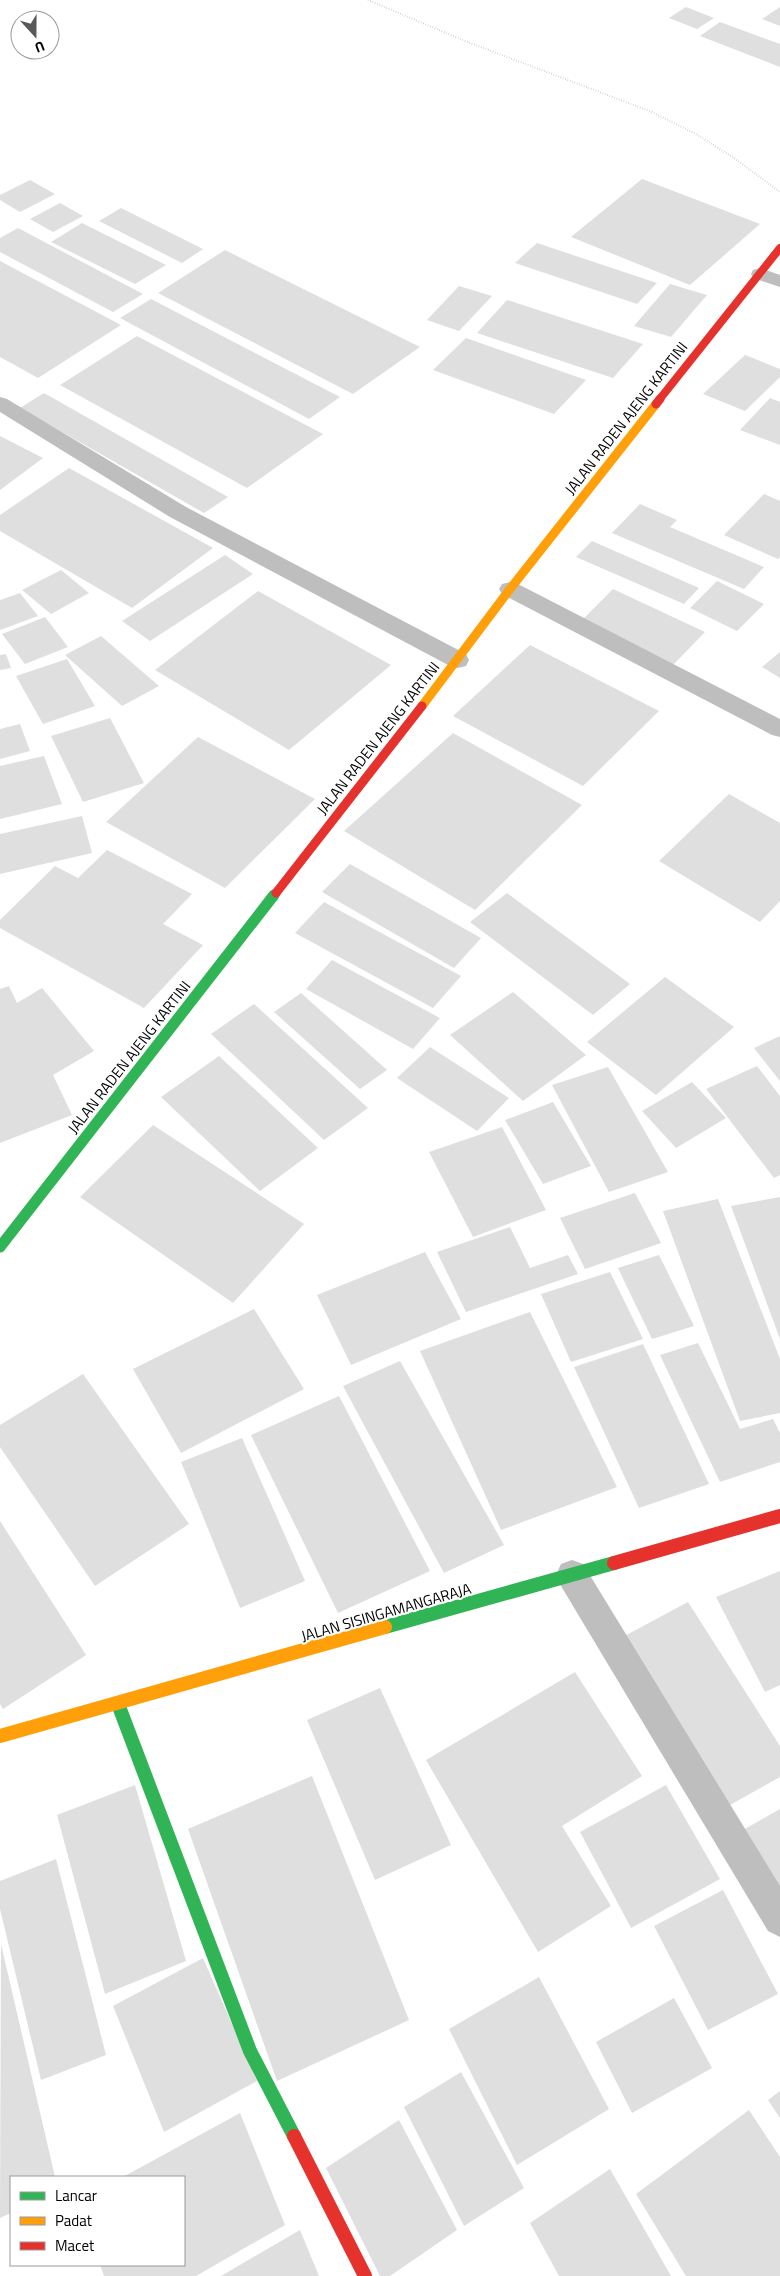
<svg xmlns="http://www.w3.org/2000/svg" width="780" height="2276" font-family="'Titillium Web',sans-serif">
<rect width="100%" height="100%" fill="#fff"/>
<g fill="#dfdfdf">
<polygon points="686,7 714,18 697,29 669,18"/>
<polygon points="780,7 780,26 762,19"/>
<polygon points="720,22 780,44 780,67 700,36"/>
<polygon points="642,179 760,224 690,285 571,237"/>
<polygon points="30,180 55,194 20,212 0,200 0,195"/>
<polygon points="60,203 83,216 53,232 30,219"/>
<polygon points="121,208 203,249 182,263 99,221"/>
<polygon points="82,223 166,265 135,284 51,242"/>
<polygon points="18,228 143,294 113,312 0,252 0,238"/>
<polygon points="537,243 657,283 637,304 515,263"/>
<polygon points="225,250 420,347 353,394 158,293"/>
<polygon points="0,261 121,325 38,378 0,357"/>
<polygon points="670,284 707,295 671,337 634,326"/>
<polygon points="459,286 492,296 459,331 427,320"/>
<polygon points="151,299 340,397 309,419 120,318"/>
<polygon points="507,300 643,344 613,378 477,333"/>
<polygon points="137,336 323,434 247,488 60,385"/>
<polygon points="466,338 586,380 554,414 433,370"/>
<polygon points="745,355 780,369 780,377 745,411 703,394"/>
<polygon points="44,393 228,497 204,513 20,408"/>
<polygon points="770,398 780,402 780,445 740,430"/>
<polygon points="0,436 43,458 0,490"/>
<polygon points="69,468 213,548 132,608 0,531 0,515"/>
<polygon points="764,494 780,501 780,557 778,559 724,535"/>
<polygon points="640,504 677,520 670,527 764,567 744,589 612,533"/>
<polygon points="592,541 699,588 684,604 576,557"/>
<polygon points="225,555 253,574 150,641 122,621"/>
<polygon points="61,570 89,593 51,614 22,590"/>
<polygon points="717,581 764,604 737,631 690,608"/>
<polygon points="613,589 705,632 673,665 581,621"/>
<polygon points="258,591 391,665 289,750 155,670"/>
<polygon points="20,593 38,616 0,630 0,600"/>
<polygon points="45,617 68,647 25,664 2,634"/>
<polygon points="101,636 159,686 122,706 65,655"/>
<polygon points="530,645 659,711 583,786 453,716"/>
<polygon points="780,652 780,678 762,667"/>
<polygon points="6,654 11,668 0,670 0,655"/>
<polygon points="67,659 95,706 43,724 16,676"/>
<polygon points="110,718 144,783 83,802 51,736"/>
<polygon points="20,724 30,751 0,759 0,729"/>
<polygon points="453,733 582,805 475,910 344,831"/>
<polygon points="198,737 315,799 225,888 106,822"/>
<polygon points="44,756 62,804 0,819 0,766"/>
<polygon points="729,794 780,823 780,901 760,922 659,861"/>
<polygon points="82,816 92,853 0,874 0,834"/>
<polygon points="107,850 192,894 163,924 203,945 144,1008 0,928 0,920 55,866 78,878"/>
<polygon points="350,864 481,938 454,968 322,892"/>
<polygon points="507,893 630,984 593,1015 470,922"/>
<polygon points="324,902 461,976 433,1008 295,933"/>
<polygon points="332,960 440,1018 413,1049 306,989"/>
<polygon points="665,977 734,1027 656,1095 587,1042"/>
<polygon points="9,986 17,1003 42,988 94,1051 53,1075 72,1115 0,1143 0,989"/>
<polygon points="513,992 586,1055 523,1101 450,1035"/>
<polygon points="301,993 387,1070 360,1089 274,1012"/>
<polygon points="254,1004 368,1108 324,1140 211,1034"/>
<polygon points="780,1036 780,1081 754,1048"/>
<polygon points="430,1047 509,1098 477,1131 397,1078"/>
<polygon points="219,1056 318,1148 260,1191 161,1097"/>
<polygon points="757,1066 780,1096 780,1175 774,1178 706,1089"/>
<polygon points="608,1067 668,1172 609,1192 552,1085"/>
<polygon points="692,1082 726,1118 676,1148 642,1111"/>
<polygon points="553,1102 591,1166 543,1184 505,1120"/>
<polygon points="153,1125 304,1224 233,1303 80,1197"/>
<polygon points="502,1127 546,1210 473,1237 429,1152"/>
<polygon points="635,1193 661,1243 585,1269 560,1218"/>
<polygon points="780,1197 780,1339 731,1206"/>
<polygon points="718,1199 780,1359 780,1413 740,1421 663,1211"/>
<polygon points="510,1227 530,1268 568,1255 578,1274 466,1312 437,1252"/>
<polygon points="425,1252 461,1319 351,1365 317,1295"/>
<polygon points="659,1255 694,1326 652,1339 618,1268"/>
<polygon points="610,1272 643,1339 571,1362 541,1294"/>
<polygon points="254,1309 304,1389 181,1453 133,1369"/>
<polygon points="530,1312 617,1487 501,1530 420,1351"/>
<polygon points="698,1343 740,1429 773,1419 780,1433 780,1462 720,1482 660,1355"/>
<polygon points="643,1344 709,1484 639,1508 574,1367"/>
<polygon points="400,1361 504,1545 444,1573 343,1386"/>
<polygon points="83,1374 189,1524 95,1586 0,1447 0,1425"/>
<polygon points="339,1396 430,1571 338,1613 251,1435"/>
<polygon points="242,1438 305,1581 240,1608 181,1462"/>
<polygon points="0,1521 86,1655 3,1709 0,1704"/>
<polygon points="780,1571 780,1685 765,1692 716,1597"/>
<polygon points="688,1602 780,1746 780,1777 721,1810 617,1640"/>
<polygon points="575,1672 642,1776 562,1826 611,1906 538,1952 426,1760"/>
<polygon points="380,1688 451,1845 375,1880 307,1720"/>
<polygon points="312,1776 409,2020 277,2081 188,1829"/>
<polygon points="135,1785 186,1961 105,1994 57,1815"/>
<polygon points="666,1785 720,1879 631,1928 580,1832"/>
<polygon points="780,1809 780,1891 743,1830"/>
<polygon points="56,1859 106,2055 41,2080 0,1909 0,1881"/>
<polygon points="723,1890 778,1994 708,2030 654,1926"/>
<polygon points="1,1944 55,2177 11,2177 11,2213 0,2218"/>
<polygon points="203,1958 257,2081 164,2132 113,2006"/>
<polygon points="539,1977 609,2109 517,2165 449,2029"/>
<polygon points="674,1998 712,2068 632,2113 596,2042"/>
<polygon points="461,2072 524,2188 464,2226 404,2107"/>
<polygon points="780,2091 780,2118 768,2100"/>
<polygon points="749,2110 780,2157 780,2276 686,2276 636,2194"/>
<polygon points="240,2113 285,2225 196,2276 104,2276 100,2265 184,2265 184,2177 123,2177"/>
<polygon points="399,2120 457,2230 390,2276 380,2276 326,2168"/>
<polygon points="610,2169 671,2276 559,2276 530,2223"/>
<polygon points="300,2230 319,2276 221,2276"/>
</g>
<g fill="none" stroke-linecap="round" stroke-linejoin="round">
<polyline stroke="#b9b9b9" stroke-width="2" stroke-dasharray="0.5 2" stroke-linecap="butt" points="368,0 465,41 652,112 696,134 734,158 780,192"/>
<g fill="#bebebe" fill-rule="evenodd">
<polygon points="760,268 780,275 780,287 753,278 751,274 753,270"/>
<polygon points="0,397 7,399 186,507 466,654 469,660 466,666 458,668 450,666 170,517 0,412"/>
<polygon points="510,582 518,584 780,719 780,737 772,735 502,594 499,589 502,584"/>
<polygon points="572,1560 583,1564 780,1886 780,1937 768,1931 561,1586 556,1575 561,1564"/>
</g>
<polyline stroke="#30b455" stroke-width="9" points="273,896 276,893"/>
<polyline stroke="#30b455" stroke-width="11" points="0,1247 274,895"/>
<g stroke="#30b455" stroke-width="14">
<polyline points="385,1627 614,1563"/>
<polyline points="118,1704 250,2051 294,2136"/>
</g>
<polyline stroke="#ff9f0a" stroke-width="9" points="422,706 510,589 656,404"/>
<polyline stroke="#ff9f0a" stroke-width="14" points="0,1736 385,1627"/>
<polyline stroke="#e5322d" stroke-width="8" points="659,400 780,248"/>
<g stroke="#e5322d" stroke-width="9">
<polyline points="656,404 660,399"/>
<polyline points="276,893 422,706"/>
</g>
<g stroke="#e5322d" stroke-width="14">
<polyline points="614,1563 780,1516"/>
<polyline points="294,2136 365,2276"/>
</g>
</g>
<g text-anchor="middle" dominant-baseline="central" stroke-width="4.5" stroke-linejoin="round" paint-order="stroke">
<g font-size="15" fill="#000" stroke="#fff">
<text transform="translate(626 418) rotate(-52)">JALAN RADEN AJENG KARTINI</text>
<text transform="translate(378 738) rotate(-52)">JALAN RADEN AJENG KARTINI</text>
<text transform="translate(129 1057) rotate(-52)">JALAN RADEN AJENG KARTINI</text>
<text transform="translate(386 1612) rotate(-16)">JALAN SISINGAMANGARAJA</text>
</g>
</g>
<rect x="10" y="2176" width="175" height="90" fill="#ffffff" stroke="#999999"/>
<rect x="20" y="2192" width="25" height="8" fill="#30b455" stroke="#999999"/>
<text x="55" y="2201" font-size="15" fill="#000000">Lancar</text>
<rect x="20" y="2217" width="25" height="8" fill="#ff9f0a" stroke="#999999"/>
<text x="55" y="2226" font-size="15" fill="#000000">Padat</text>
<rect x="20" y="2242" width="25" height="8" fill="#e5322d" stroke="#999999"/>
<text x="55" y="2251" font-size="15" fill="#000000">Macet</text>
<g transform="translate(35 35) rotate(159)"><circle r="24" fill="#ffffff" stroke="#999999"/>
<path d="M0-4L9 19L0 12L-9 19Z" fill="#595959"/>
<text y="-8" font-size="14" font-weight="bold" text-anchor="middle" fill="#000000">U</text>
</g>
</svg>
